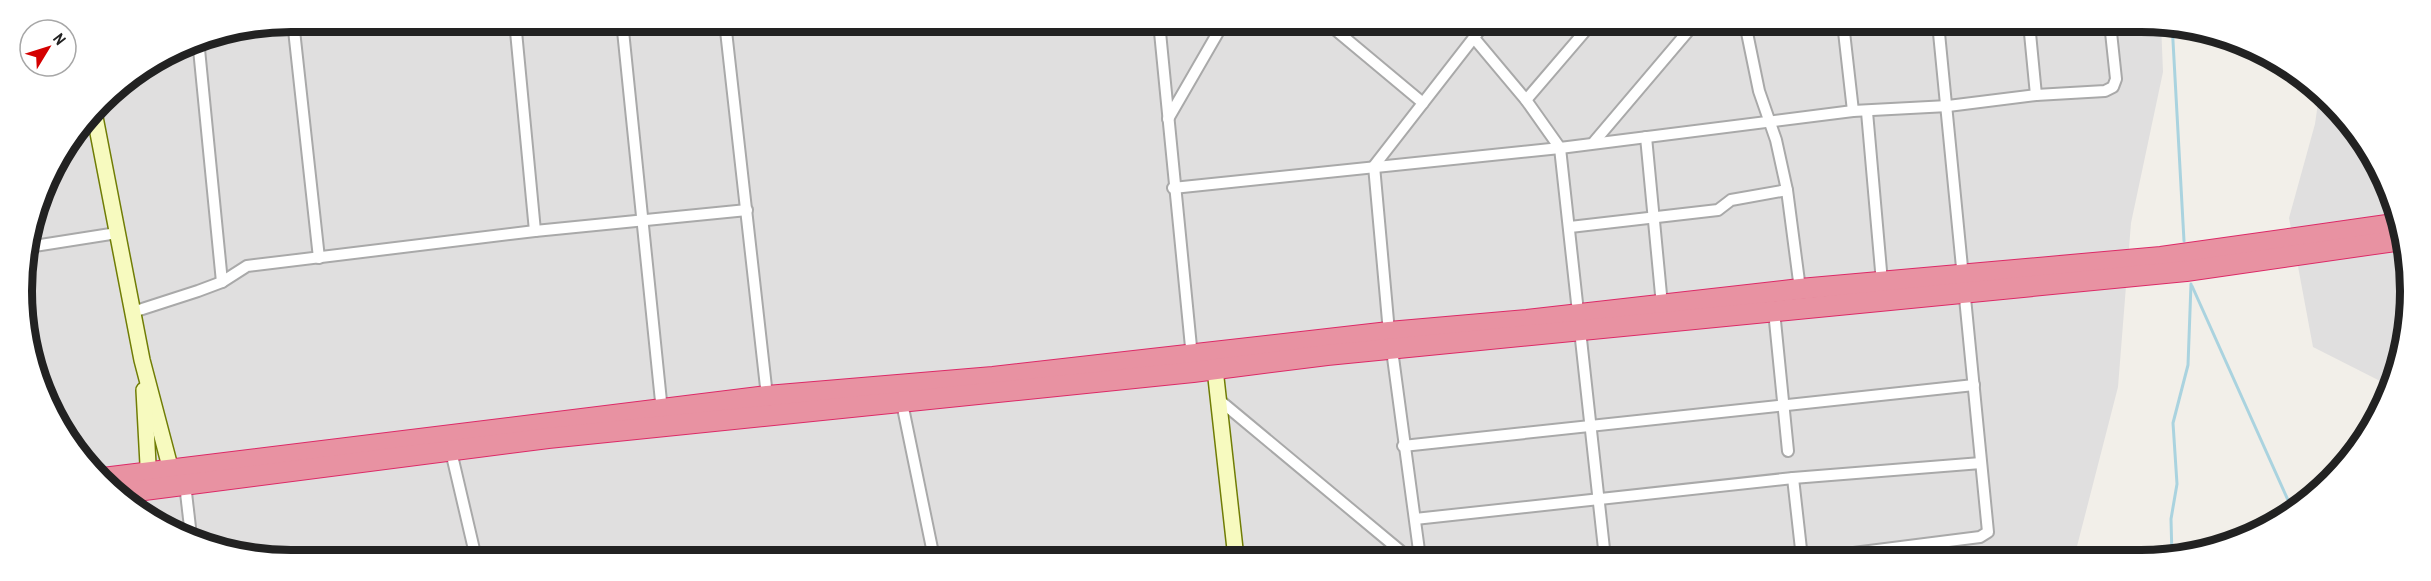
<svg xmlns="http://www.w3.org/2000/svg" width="2431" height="581" font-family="'Archivo Narrow',sans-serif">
<rect width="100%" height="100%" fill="#f2efe9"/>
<g fill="#e0dfdf">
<polygon points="291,21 2161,23 2163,72 2131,223 2118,387 2074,558 255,558 156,524 77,455 30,361 22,273 49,171 113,88 188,41"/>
<polygon points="2319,96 2355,127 2401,221 2408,326 2390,382 2386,384 2313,347 2289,218 2315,124"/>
</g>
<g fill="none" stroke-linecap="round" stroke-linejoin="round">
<g stroke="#aad3df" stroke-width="3">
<polyline points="2172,23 2184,241"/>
<polyline points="2192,286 2292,509"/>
<polyline points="2172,558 2171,519 2177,484 2173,423 2188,365 2191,284"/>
</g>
<defs>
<g id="street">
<polyline points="293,21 319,258"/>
<polyline points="515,21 535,231"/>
<polyline points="622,21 662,411"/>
<polyline points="725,22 767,396"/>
<polyline points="1159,22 1192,357"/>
<polyline points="1326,22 1423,103"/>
<polyline points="1745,23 1759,91 1776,140 1787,190 1800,289"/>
<polyline points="1843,23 1853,111"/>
<polyline points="2029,23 2036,95"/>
<polyline points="1474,38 1526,100 1560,148 1605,558"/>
<polyline points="198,39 222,282"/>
<polyline points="1526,100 1592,23"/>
<polyline points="1867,112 1882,282"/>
<polyline points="1168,119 1224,22"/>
<polyline points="1646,137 1662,305"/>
<polyline points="1594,142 1695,23"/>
<polyline points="1173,188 1560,148 1853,111 1948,106 2036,95 2105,91 2113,87 2116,79 2110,23"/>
<polyline points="1570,227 1718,210 1731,200 1787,190"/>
<polyline points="28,247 117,233"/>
<polyline points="1774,311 1788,451"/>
<polyline points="133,312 198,291 222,282 247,266 535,231 747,210"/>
<polyline points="1389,332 1374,166 1486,22"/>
<polyline points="1392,350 1420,558"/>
<polyline points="1218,399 1409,558"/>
<polyline points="902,403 934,558"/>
<polyline points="1403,446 1974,385"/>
<polyline points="450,447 476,558"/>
<polyline points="1793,478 1802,558"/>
<polyline points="185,484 191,536"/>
<polyline points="1415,519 1793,478 1981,463"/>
<polyline points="1814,558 1980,537 1988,532 1938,23"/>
</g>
<g id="secondary">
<polyline points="94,112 142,360 173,478"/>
<polyline points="1215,369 1236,558"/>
<polyline points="144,390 149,483"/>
</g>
<g id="highway">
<polyline points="103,478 767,396 993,377 1389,332 1527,320 1800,289 2161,257 2401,223"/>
<polyline points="121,493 548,438 1193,372 1327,355 2186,271 2402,240"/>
</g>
</defs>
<use href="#street" stroke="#a9a9a9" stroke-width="14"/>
<use href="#secondary" stroke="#707d05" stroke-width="18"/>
<use href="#highway" stroke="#dc2a67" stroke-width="22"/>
<use href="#street" stroke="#fff" stroke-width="10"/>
<use href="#secondary" stroke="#f7fabf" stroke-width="15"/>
<use href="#highway" stroke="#e892a2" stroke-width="20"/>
</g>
<path d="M0 0H2431V581H0ZM291 32H2141A259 259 0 0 1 2400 291V291A259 259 0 0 1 2141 550H291A259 259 0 0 1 32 291V291A259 259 0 0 1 291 32Z" fill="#fff" fill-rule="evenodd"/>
<path fill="none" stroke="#222" stroke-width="8" d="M291 32H2141A259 259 0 0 1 2400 291V291A259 259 0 0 1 2141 550H291A259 259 0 0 1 32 291V291A259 259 0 0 1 291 32Z"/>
<g transform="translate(48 48) rotate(52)"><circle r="28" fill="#ffffff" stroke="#a7a7a7" stroke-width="1.5"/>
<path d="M0-4.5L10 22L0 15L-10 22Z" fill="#d40000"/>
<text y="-9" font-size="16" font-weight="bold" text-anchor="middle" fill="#222222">N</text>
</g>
</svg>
